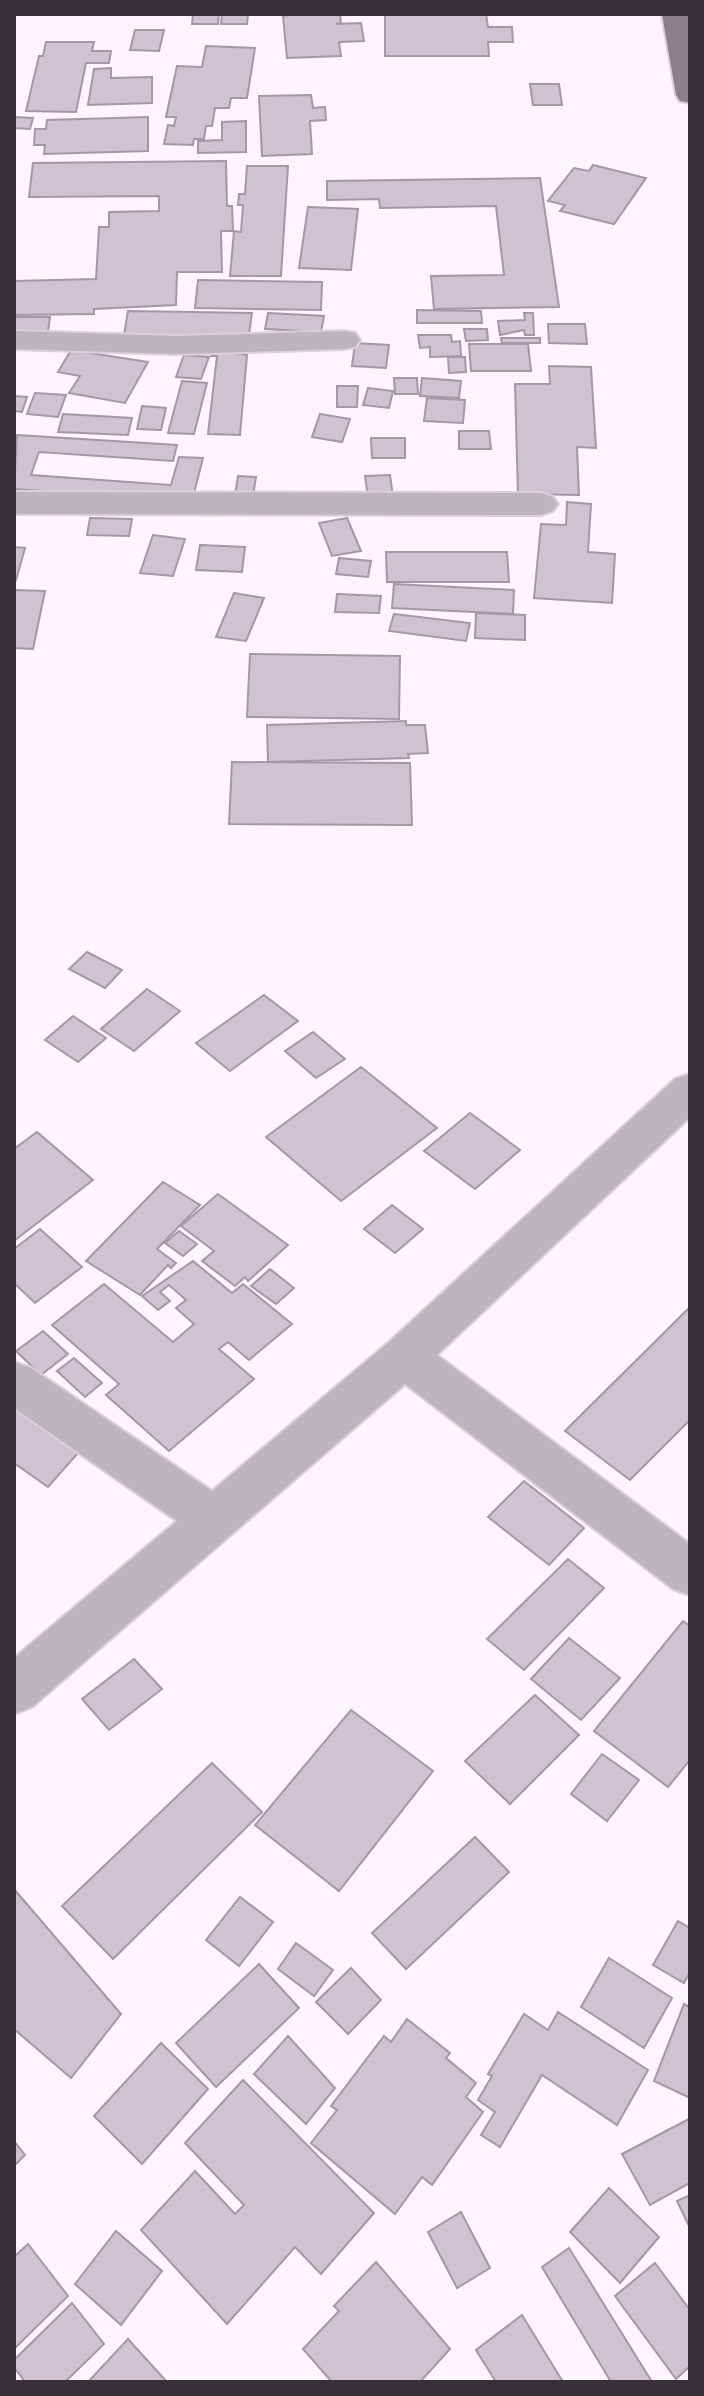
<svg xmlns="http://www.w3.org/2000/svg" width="704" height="2396" font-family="'Alegreya Sans',sans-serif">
<rect width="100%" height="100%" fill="#fdf4fc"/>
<g fill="#d1c2cf" stroke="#a597a3" stroke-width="2">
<polygon points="193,14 219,14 218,24 192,24"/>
<polygon points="222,14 248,14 247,24 221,24"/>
<polygon points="294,14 340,14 341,23 336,24 361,23 364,41 339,42 341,56 287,58 283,16"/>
<polygon points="385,14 486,14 488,27 512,27 513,42 488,42 489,56 385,56"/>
<polygon points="135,30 164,30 159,51 130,50"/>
<polygon points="46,42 94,42 92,51 111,51 109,63 86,63 76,112 26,111 39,56 43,56"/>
<polygon points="206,46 255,48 247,98 231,98 229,108 215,108 212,126 206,126 204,139 194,139 193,145 164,144 168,125 174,126 176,117 166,117 177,66 202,67"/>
<polygon points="111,68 111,78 152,77 152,103 88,105 94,69"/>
<polygon points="530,84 559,84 562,105 533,105"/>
<polygon points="311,95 313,108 325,107 326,120 310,121 312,154 262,156 259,96"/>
<polygon points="14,117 33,118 30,129 14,128"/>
<polygon points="148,117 148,151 44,154 45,145 34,145 35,129 46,129 47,120"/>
<polygon points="246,121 246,152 198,153 198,141 222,140 222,122"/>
<polygon points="226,161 227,206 232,206 233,231 221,231 222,272 177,272 176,305 94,309 94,314 14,315 14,281 96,279 99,227 109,227 109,212 159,211 159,196 29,197 33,163"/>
<polygon points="593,165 646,178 614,224 560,211 565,205 548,201 574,168 589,171"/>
<polygon points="247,166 288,166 281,276 230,276 234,231 241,232 243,205 238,205 239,194 245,194"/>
<polygon points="540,178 559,307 434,309 431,276 504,275 496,206 380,208 379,199 327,200 327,181"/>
<polygon points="308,207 358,209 351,270 299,268"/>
<polygon points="198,280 322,282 321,310 195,308"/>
<polygon points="417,310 481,311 482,323 417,323"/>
<polygon points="128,311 252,313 249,335 123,341"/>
<polygon points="268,313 324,316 321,332 265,329"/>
<polygon points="524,313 533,313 534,335 525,335 524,330 500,335 498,321 525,320"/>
<polygon points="14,317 50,317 48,332 14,332"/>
<polygon points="548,324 585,324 587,344 549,343"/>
<polygon points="464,329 487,329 488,340 466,341"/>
<polygon points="418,335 451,335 452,342 460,341 461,356 430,357 430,347 420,348"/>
<polygon points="501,338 540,338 540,343 502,343"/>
<polygon points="355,343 389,345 386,368 352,366"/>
<polygon points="469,344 528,344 531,371 471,371"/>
<polygon points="211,349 247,355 240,435 208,434 217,356 211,356"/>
<polygon points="71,350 148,362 125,403 69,393 80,376 58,372"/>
<polygon points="184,355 209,357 201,379 176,377"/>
<polygon points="448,357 465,357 466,372 449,373"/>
<polygon points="549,366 591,367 596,448 577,447 579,495 518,494 515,384 550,384"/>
<polygon points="394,378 417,378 418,394 395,394"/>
<polygon points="422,378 461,381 459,398 420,396"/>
<polygon points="182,381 207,383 194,434 168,433"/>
<polygon points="337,386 358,386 357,407 337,407"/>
<polygon points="368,388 393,391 389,408 363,405"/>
<polygon points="35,393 66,395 58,417 27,414"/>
<polygon points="14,396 27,397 22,412 14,411"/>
<polygon points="427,398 465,400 463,423 424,421"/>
<polygon points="142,406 166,408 161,430 137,429"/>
<polygon points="63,414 132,418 128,435 58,432"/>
<polygon points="320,414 350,419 342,442 312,437"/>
<polygon points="459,431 489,431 491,449 459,449"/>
<polygon points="17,435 177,445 173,461 39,452 31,475 171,485 179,457 203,458 192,501 14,489"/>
<polygon points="371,438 405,438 405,458 372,458"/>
<polygon points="390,475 393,497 368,498 365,476"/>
<polygon points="238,476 256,477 253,496 235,495"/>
<polygon points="567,502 591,504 588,552 615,554 612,603 534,598 541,524 566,525"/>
<polygon points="90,518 132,519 129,536 87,535"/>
<polygon points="347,518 361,551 332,556 319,523"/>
<polygon points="153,535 185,539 173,576 140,573"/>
<polygon points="200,545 245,547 242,572 196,570"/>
<polygon points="14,547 25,548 16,580 14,579"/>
<polygon points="386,552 507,552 509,582 387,582"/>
<polygon points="339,558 371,561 368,577 336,574"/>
<polygon points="394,584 514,590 513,614 392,608"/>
<polygon points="14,590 45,591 33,649 14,648"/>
<polygon points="234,593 264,598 246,641 216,637"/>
<polygon points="337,594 381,596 379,613 335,612"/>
<polygon points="476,613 525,615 525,640 475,638"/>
<polygon points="394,614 470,623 466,641 389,631"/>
<polygon points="250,654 400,656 399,719 247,717"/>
<polygon points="406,721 406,725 425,725 428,753 408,754 409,758 268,762 267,725"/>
<polygon points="232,762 410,763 412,825 229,824"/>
<polygon points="87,952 122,970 105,988 69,969"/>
<polygon points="147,989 180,1011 134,1051 101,1029"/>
<polygon points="264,995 298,1021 230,1071 196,1043"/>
<polygon points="73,1016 106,1038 78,1062 45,1040"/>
<polygon points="313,1032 345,1059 316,1078 285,1051"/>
<polygon points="361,1067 437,1128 341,1201 266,1137"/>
<polygon points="470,1113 520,1150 475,1189 424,1151"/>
<polygon points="37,1132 93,1180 14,1241 14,1149"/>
<polygon points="163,1182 200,1205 157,1249 176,1263 171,1268 168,1265 140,1295 86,1261"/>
<polygon points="218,1194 288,1245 248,1281 245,1277 235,1286 202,1261 214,1251 181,1226"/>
<polygon points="392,1205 423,1229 395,1253 364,1229"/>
<polygon points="40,1229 82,1267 35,1303 14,1283 14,1249"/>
<polygon points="179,1231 197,1244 183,1256 165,1243"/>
<polygon points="193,1261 232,1293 243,1284 292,1324 249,1360 228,1342 219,1349 254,1379 169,1451 106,1395 119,1384 52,1325 104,1284 173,1342 194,1324 176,1308 186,1300 169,1285 160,1292 170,1301 158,1310 142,1296"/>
<polygon points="270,1269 294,1288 276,1304 251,1286"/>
<polygon points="690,1307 690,1420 630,1480 565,1431"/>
<polygon points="43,1331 68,1354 41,1375 16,1351"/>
<polygon points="74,1358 102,1383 85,1397 57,1371"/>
<polygon points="14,1409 78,1453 48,1487 14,1463"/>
<polygon points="524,1481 584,1528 549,1565 488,1517"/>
<polygon points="568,1559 604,1588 524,1670 487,1639"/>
<polygon points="683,1621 690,1626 690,1760 668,1787 594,1731"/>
<polygon points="569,1638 620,1678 581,1720 531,1679"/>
<polygon points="134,1659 162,1689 109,1730 82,1699"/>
<polygon points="535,1695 579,1735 510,1804 465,1761"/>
<polygon points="351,1710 433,1771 339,1891 255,1825"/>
<polygon points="602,1754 639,1780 607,1821 571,1794"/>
<polygon points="212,1763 262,1812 113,1959 62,1906"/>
<polygon points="475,1837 509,1872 406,1969 372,1933"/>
<polygon points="14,1889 121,2014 71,2078 14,2029"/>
<polygon points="240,1897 273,1922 239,1966 206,1940"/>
<polygon points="678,1921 690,1928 690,1972 684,1983 653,1965"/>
<polygon points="296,1943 333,1970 314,1996 278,1969"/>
<polygon points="609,1958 672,1998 644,2048 581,2007"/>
<polygon points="259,1964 299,2008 216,2087 176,2043"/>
<polygon points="351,1968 381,2000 348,2034 316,2002"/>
<polygon points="684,2004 690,2007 690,2098 654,2081"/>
<polygon points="558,2012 648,2070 617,2125 542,2075 500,2147 481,2135 495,2112 478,2100 492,2076 488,2074 524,2014 548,2030"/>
<polygon points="407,2019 450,2053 446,2058 476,2083 466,2097 483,2112 432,2185 422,2177 395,2214 311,2143 337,2110 331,2106 384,2036 391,2042"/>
<polygon points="288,2036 335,2088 306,2124 254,2074"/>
<polygon points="161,2043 208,2089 142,2164 94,2116"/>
<polygon points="243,2080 374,2213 321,2274 295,2247 227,2324 141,2230 195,2171 235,2214 244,2205 185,2143"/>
<polygon points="689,2119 690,2183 650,2205 622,2154"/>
<polygon points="14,2141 25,2155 14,2166"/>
<polygon points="609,2188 659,2237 620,2283 570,2232"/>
<polygon points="690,2195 690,2228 677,2201"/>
<polygon points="461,2212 490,2268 457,2288 428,2232"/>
<polygon points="116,2231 162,2271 121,2325 75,2284"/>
<polygon points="28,2244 68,2296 14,2349 14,2257"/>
<polygon points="569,2248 652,2382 611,2382 542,2267"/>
<polygon points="376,2262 450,2349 420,2382 332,2382 303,2349 339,2311 334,2306"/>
<polygon points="655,2263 690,2310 690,2366 676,2379 615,2296"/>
<polygon points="72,2303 104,2344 65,2382 25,2382 14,2367 14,2360"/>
<polygon points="522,2315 563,2382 496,2382 476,2350"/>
<polygon points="128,2339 167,2382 88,2382"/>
</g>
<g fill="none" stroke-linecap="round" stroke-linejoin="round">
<defs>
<g id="street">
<polygon points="14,331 177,336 344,331 355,333 360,340 355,347 344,349 177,354 14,349"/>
<polygon points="14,492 541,493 553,497 558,504 553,511 541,515 14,514"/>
<polygon points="690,1074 690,1117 437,1355 690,1544 690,1595 673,1589 405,1384 32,1707 14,1714 14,1658 177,1521 14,1408 14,1362 31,1368 212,1491 388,1343 675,1079"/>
</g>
<polygon id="primary" points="662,14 688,14 690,103 680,101 676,95"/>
</defs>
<use href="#street" stroke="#d9d1d9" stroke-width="4"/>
<use href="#primary" stroke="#d9d1d9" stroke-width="4"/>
<use href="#street" fill="#bcb5bb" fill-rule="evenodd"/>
<use href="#primary" fill="#8b7f89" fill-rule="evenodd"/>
</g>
<rect width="704" height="2396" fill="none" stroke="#373137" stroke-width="32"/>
</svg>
